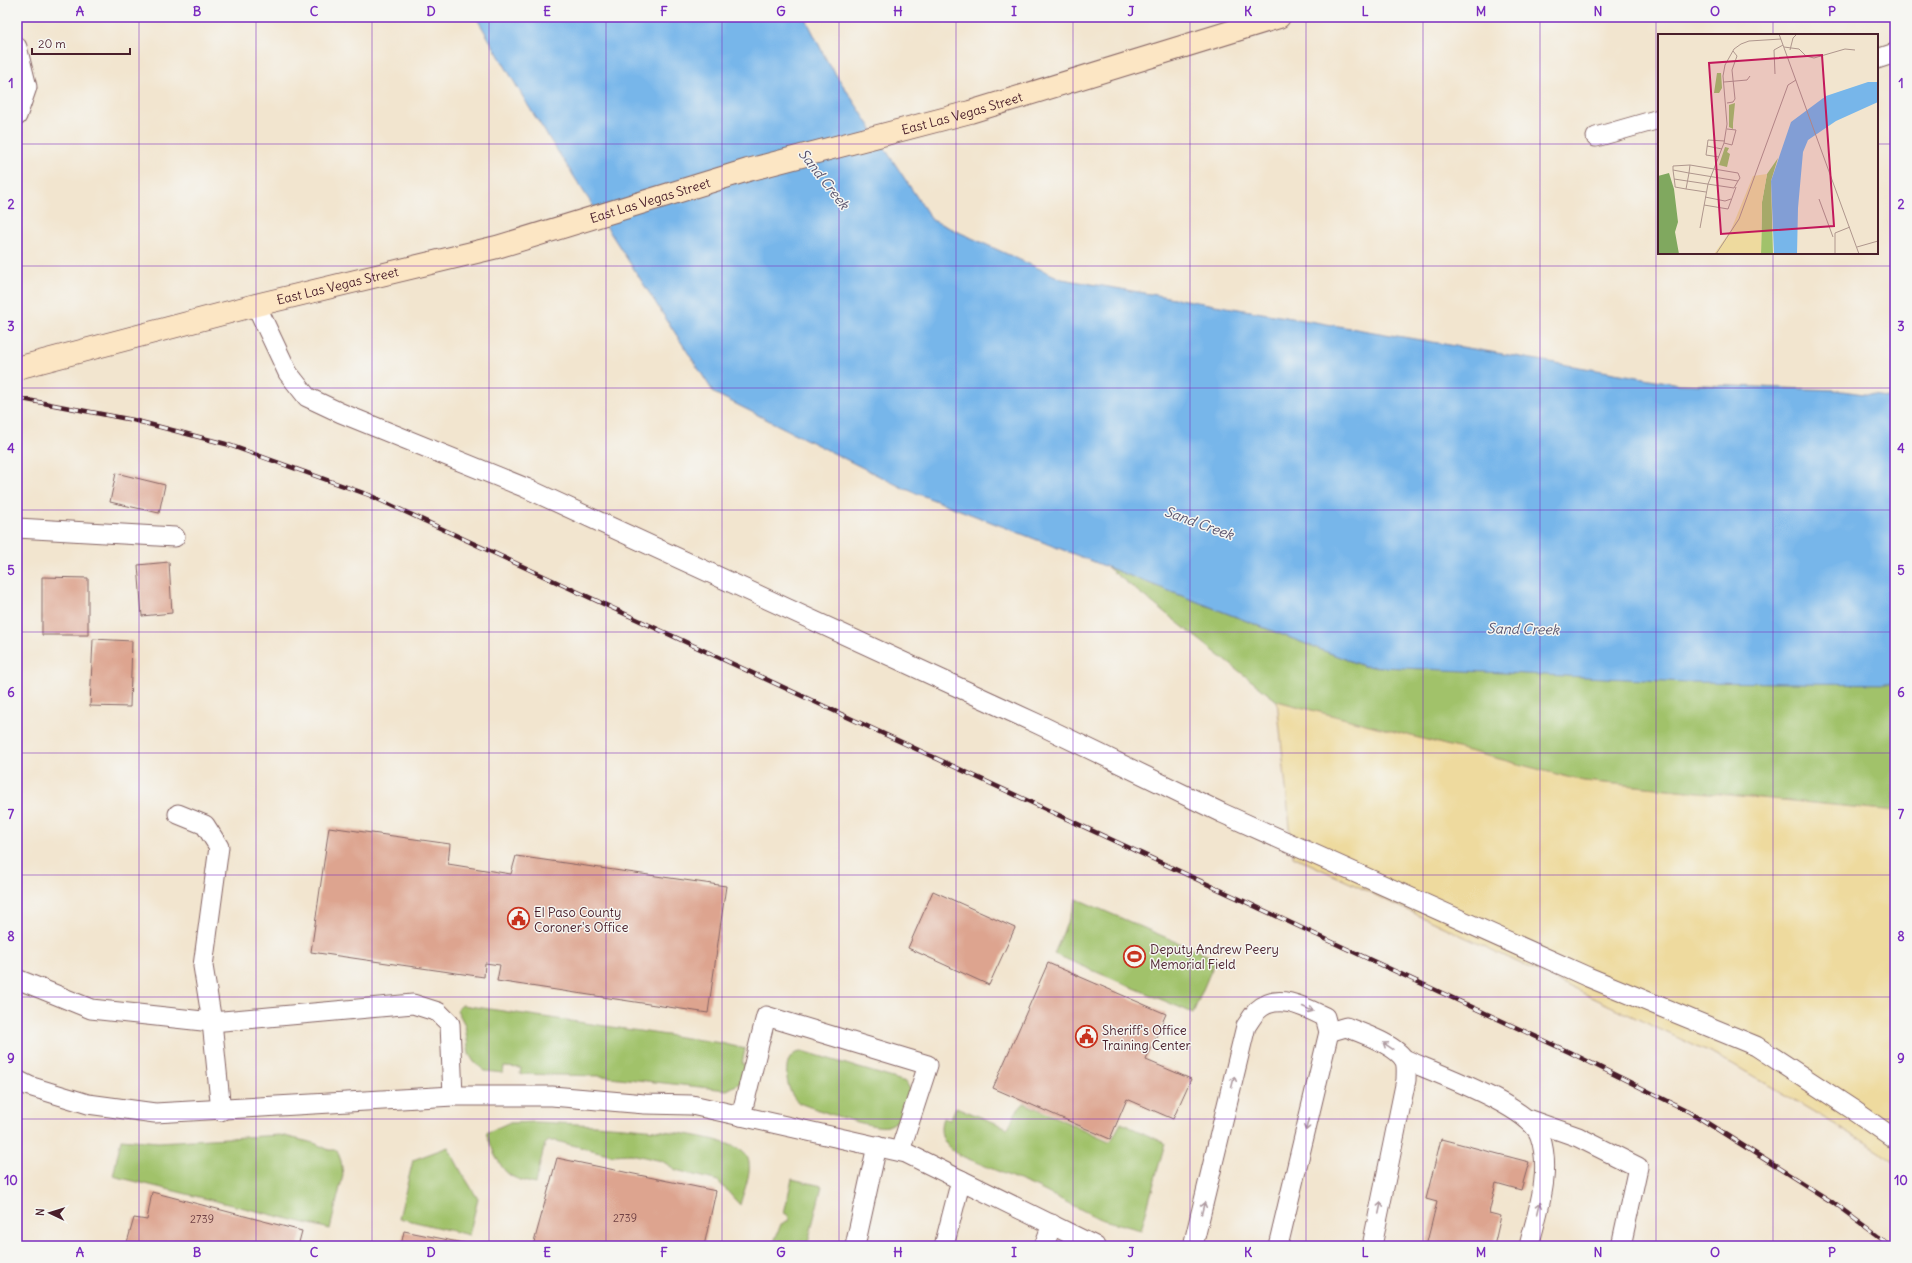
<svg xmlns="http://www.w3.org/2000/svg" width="1912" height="1263" font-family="Delius,sans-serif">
<rect width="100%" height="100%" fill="#f6f6f2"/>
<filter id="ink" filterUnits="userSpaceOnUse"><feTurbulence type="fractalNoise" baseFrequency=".025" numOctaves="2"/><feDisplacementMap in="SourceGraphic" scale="8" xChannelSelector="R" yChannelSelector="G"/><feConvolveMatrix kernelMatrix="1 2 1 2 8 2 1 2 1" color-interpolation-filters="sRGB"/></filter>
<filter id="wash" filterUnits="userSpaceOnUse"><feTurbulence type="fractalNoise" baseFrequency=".012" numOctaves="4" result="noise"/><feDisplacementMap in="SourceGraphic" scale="16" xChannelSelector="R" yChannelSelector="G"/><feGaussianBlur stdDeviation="0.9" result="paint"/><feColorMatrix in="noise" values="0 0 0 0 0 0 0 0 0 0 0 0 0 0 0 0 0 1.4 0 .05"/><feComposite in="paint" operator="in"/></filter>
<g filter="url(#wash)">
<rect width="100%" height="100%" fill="#f2e5cf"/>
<g fill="#a1c26b" stroke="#76704b">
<polygon points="1107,567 1363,666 1895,683 1895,811 1583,781 1277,701"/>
<polygon points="1077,899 1216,959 1193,1013 1054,954"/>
<polygon points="462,1005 721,1043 745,1049 742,1064 750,1066 742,1082 727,1090 601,1076 520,1074 521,1068 504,1067 503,1073 485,1071 474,1062 469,1054 465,1025 457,1010"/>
<path d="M806 1052 906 1082 911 1091C907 1103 902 1122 888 1126 874 1130 815 1109 799 1103 797 1101 794 1099 793 1096 786 1086 782 1059 796 1053 798 1052 803 1052 806 1052Z"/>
<path d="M1024 1103 1109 1141H1111L1121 1123 1165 1143 1141 1230 1100 1219 1038 1188 959 1155C945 1147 937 1134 943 1118L950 1120 956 1107 1008 1128 1016 1112Z"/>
<path d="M535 1122C572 1124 726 1128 746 1155 755 1167 743 1192 740 1205L718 1181 676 1170 662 1161 631 1154 612 1155 556 1141H549L545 1144 535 1184C528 1182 518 1180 511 1176 498 1167 492 1147 486 1133L508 1123Z"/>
<polygon points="280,1135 314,1143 329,1150 337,1150 341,1161 343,1175 330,1229 113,1176 121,1139 158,1142"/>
<polygon points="448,1147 462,1173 478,1199 469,1235 399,1218 413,1160"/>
<polygon points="792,1179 822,1186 807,1246 778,1246 774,1242 781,1224 789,1220 788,1215 784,1213"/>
</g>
<polygon fill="#eeda9e" stroke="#9c7c64" points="1277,701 1583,781 1895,811 1895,1164 1880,1151 1731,1063 1293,856"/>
<polygon fill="#77b6ea" stroke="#606a8a" points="476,17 805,17 827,61 932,220 1062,279 1679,384 1834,390 1895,398 1895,684 1686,682 1363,666 903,488 714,393 529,107"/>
<g id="blocks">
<g fill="#dda48f">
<polygon points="116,473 165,485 159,513 110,502"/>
<polygon points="169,562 172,613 142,616 138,565"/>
<polygon points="42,577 88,578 88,635 42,635"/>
<polygon points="93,639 132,641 130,707 90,706"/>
<polygon points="329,827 450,844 448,864 511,874 516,856 726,886 708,1013 497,981 500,965 485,963 484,977 311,952"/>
<polygon points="933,891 1015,928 989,985 908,948"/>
<polygon points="1048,963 1166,1014 1146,1060 1191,1079 1173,1119 1127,1099 1110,1139 993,1088"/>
<polygon points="1441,1139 1529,1162 1521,1190 1496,1183 1489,1213 1501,1216 1494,1246 1426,1246 1437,1202 1426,1199"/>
<polygon points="557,1158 716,1191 704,1246 533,1246"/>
<polygon points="152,1192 302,1231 298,1246 126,1246 134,1218 147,1220"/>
<polygon points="404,1231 473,1245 473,1246 401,1246"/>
</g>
</g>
</g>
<g filter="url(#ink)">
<use href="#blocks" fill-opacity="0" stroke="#856464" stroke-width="1"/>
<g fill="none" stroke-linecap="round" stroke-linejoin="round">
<defs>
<g id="lane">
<polyline points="17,47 27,87 17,116"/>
<polyline points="1877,59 1895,53"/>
<polyline points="1596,137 1659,119"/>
<polyline points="256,305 288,373 307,397 341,413 526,488 1040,725 1222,813 1588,977 1756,1046 1855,1111 1895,1139"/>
<polyline points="17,528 175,537"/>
<polyline points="178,814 205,825 219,847 203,966 212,1022 221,1111"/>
<polyline points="17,979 91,1009 212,1022 413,1004 438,1012 450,1024 453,1096"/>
<path d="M1329 1032 1346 1027C1362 1033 1397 1045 1405 1061 1407 1067 1406 1073 1406 1080L1372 1246"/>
<path d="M1404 1059C1433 1072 1530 1106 1540 1136 1552 1172 1538 1210 1529 1246"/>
<polyline points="17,1080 29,1086 88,1104 155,1113 453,1096 552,1096 645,1104 692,1105 906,1153 1095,1246"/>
<polyline points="741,1116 766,1016 928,1065 900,1151"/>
<polyline points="1527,1119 1578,1137 1638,1167 1621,1246"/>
<polyline points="855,1246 877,1146"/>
<polyline points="944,1246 961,1180"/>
<polyline points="1044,1246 1052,1224"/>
<path d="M1193 1246 1246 1026C1250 1021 1253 1014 1258 1010 1277 992 1305 1007 1325 1017L1329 1032 1278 1246"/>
</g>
<g id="secondary">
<path id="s1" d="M17 368 256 305 497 247 748 170 970 112 1279 17"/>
</g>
</defs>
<use href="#lane" stroke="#856464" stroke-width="21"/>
<use href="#secondary" stroke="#856464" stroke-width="24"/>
<use href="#lane" stroke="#fff" stroke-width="19"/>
<use href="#secondary" stroke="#fce6c4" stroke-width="22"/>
<defs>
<polyline id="rail" points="17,398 133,420 226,444 369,495 1569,1052 1690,1112 1832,1202 1891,1246"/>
</defs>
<use href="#rail" stroke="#4a1f2b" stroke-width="4.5"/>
<use href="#rail" stroke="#f6f6f2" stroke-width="3" stroke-dasharray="9" stroke-linecap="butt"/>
</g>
<defs><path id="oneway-shaft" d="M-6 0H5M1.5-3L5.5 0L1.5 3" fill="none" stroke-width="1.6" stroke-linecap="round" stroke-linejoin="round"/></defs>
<g stroke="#ae9aa0">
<use href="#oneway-shaft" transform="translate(1308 1009) rotate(25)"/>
<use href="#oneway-shaft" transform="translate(1388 1046) rotate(-146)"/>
<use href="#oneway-shaft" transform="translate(1233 1082) rotate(-76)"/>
<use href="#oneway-shaft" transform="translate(1307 1125) rotate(103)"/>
<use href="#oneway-shaft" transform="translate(1203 1208) rotate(-76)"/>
<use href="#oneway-shaft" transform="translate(1380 1208) rotate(-78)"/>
<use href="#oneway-shaft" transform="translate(1539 1208) rotate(-76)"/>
</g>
</g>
<path fill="none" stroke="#7b2cbf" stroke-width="1" stroke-opacity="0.55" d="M139 17V1246M256 17V1246M372 17V1246M489 17V1246M606 17V1246M722 17V1246M839 17V1246M956 17V1246M1073 17V1246M1190 17V1246M1306 17V1246M1423 17V1246M1540 17V1246M1656 17V1246M1773 17V35M17 144H1659M1877 144H1895M1773 253V1246M17 266H1895M17 388H1895M17 510H1895M17 632H1895M17 753H1895M17 875H1895M17 997H1895M17 1119H1895"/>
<defs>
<symbol id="civic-ring" viewBox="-11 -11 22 22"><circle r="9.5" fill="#f6f6f2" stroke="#c8321e" stroke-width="1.5"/><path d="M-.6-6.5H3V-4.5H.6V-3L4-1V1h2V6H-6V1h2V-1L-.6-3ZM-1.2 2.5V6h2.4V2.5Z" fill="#c8321e"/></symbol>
<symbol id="stadium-ring" viewBox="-11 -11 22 22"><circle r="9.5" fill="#f6f6f2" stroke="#c8321e" stroke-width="1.5"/><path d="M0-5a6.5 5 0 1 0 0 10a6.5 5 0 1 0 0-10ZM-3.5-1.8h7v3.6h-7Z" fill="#c8321e"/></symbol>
</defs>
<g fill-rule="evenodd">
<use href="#civic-ring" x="506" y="906" width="25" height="25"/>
<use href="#stadium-ring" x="1122" y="944" width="25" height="25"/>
<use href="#civic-ring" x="1074" y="1024" width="25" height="25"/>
</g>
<g text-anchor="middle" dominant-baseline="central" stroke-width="3" stroke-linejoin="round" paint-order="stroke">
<g font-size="11" fill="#6f4044">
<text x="625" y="1218">2739</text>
<text x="202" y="1219">2739</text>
</g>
<g font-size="13" fill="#4a1f2b" stroke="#f6f6f2">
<text stroke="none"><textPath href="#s1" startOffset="979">East Las Vegas Street</textPath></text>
<text stroke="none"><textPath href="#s1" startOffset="655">East Las Vegas Street</textPath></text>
<text stroke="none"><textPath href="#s1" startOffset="331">East Las Vegas Street</textPath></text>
</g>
<g font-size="13" fill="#4a1f2b" stroke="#f6f6f2" text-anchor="start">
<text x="534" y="912">El Paso County<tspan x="534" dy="15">Coroner's Office</tspan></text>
<text x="1150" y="949">Deputy Andrew Peery<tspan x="1150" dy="15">Memorial Field</tspan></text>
<text x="1102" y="1030">Sheriff's Office<tspan x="1102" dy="15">Training Center</tspan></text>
</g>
<g font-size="14" font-style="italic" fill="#5a546e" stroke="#f6f6f2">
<text transform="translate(824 179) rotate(52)">Sand Creek</text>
<text transform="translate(1199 523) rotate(20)">Sand Creek</text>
<text transform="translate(1523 629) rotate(1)">Sand Creek</text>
</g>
</g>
<g transform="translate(1658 34)">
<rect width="220" height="220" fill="#f2e5cf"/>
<path d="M59 39H63L64 54 61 59H56ZM77 69 75 89V95L71 93V71ZM67 113 71 114 69 118 72 120 69 133 61 131ZM120 124 113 147 115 220H103L104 168 109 140Z" fill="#a1c26b"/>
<path d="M11 139 16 155 20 188 17 198 21 220H0V142Z" fill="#80a85f"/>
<path d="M109 140 104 168 103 220H56L73 196 95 142Z" fill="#eeda9e"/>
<path d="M210 48H220V68L178 87 150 106 145 118 140 174 139 220H116L113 147 133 88 168 62Z" fill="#77b6ea"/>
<path fill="none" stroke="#af968d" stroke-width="1" d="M121 0 201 220M126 13 141 15 148 22 156 24 187 15 197 16M132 16 135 4 139 0M117 40 116 16 125 11M66 48 89 46 92 42M69 69 75 68 77 65 74 36 79 22 75 17M66 109 74 111 78 96 69 95M49 112 64 115M61 123 48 121 50 106 67 107M15 136 31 139 80 147 82 144 80 139 32 131 31 139 28 155 17 153V151L15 136V132L32 131M16 145 76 154 80 147M28 155 48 158M47 163 67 167 73 165M161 165 175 203M46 171 70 175 78 153M42 194 50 150 66 109 69 90 65 42 67 31 76 15 83 10 91 7 123 5M199 213 220 207M58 220 81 185 130 51 138 46M177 220V199L192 193"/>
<path fill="#c2185b" fill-opacity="0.15" stroke="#c2185b" stroke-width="2" d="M164 21 176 192 63 200 51 29Z"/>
<rect width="220" height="220" fill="none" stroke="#4a1f2b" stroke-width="2"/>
</g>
<rect width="1912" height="1263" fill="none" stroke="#f6f6f2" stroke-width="44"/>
<g transform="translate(50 1213) rotate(274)" stroke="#f6f6f2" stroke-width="3" paint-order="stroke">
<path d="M0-3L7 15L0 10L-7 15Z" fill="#4a1f2b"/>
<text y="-6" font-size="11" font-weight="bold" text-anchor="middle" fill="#4a1f2b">N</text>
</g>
<path d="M32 48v6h98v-6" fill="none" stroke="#4a1f2b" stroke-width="2"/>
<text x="38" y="48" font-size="12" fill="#4a1f2b" stroke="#f6f6f2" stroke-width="3" paint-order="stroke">20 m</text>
<rect x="22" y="22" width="1868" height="1219" fill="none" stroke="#7b2cbf" stroke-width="1.5"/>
<g font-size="13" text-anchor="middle" font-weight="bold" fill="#7b2cbf">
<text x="80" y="16">A</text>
<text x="197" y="16">B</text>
<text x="314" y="16">C</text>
<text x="431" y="16">D</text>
<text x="547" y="16">E</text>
<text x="664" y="16">F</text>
<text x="781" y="16">G</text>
<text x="898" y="16">H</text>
<text x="1014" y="16">I</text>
<text x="1131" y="16">J</text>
<text x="1248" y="16">K</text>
<text x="1365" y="16">L</text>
<text x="1481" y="16">M</text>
<text x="1598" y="16">N</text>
<text x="1715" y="16">O</text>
<text x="1832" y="16">P</text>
<text x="11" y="88">1</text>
<text x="1901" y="88">1</text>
<text x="11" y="209">2</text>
<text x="1901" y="209">2</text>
<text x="11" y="331">3</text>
<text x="1901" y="331">3</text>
<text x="11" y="453">4</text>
<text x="1901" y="453">4</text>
<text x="11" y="575">5</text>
<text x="1901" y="575">5</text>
<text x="11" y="697">6</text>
<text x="1901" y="697">6</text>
<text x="11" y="819">7</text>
<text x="1901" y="819">7</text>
<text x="11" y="941">8</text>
<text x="1901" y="941">8</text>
<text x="11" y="1063">9</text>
<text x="1901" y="1063">9</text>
<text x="11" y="1185">10</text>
<text x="1901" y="1185">10</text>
<text x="80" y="1257">A</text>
<text x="197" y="1257">B</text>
<text x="314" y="1257">C</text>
<text x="431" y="1257">D</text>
<text x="547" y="1257">E</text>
<text x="664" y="1257">F</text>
<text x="781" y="1257">G</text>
<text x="898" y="1257">H</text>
<text x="1014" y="1257">I</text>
<text x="1131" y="1257">J</text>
<text x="1248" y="1257">K</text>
<text x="1365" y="1257">L</text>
<text x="1481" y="1257">M</text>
<text x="1598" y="1257">N</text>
<text x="1715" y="1257">O</text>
<text x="1832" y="1257">P</text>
</g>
</svg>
